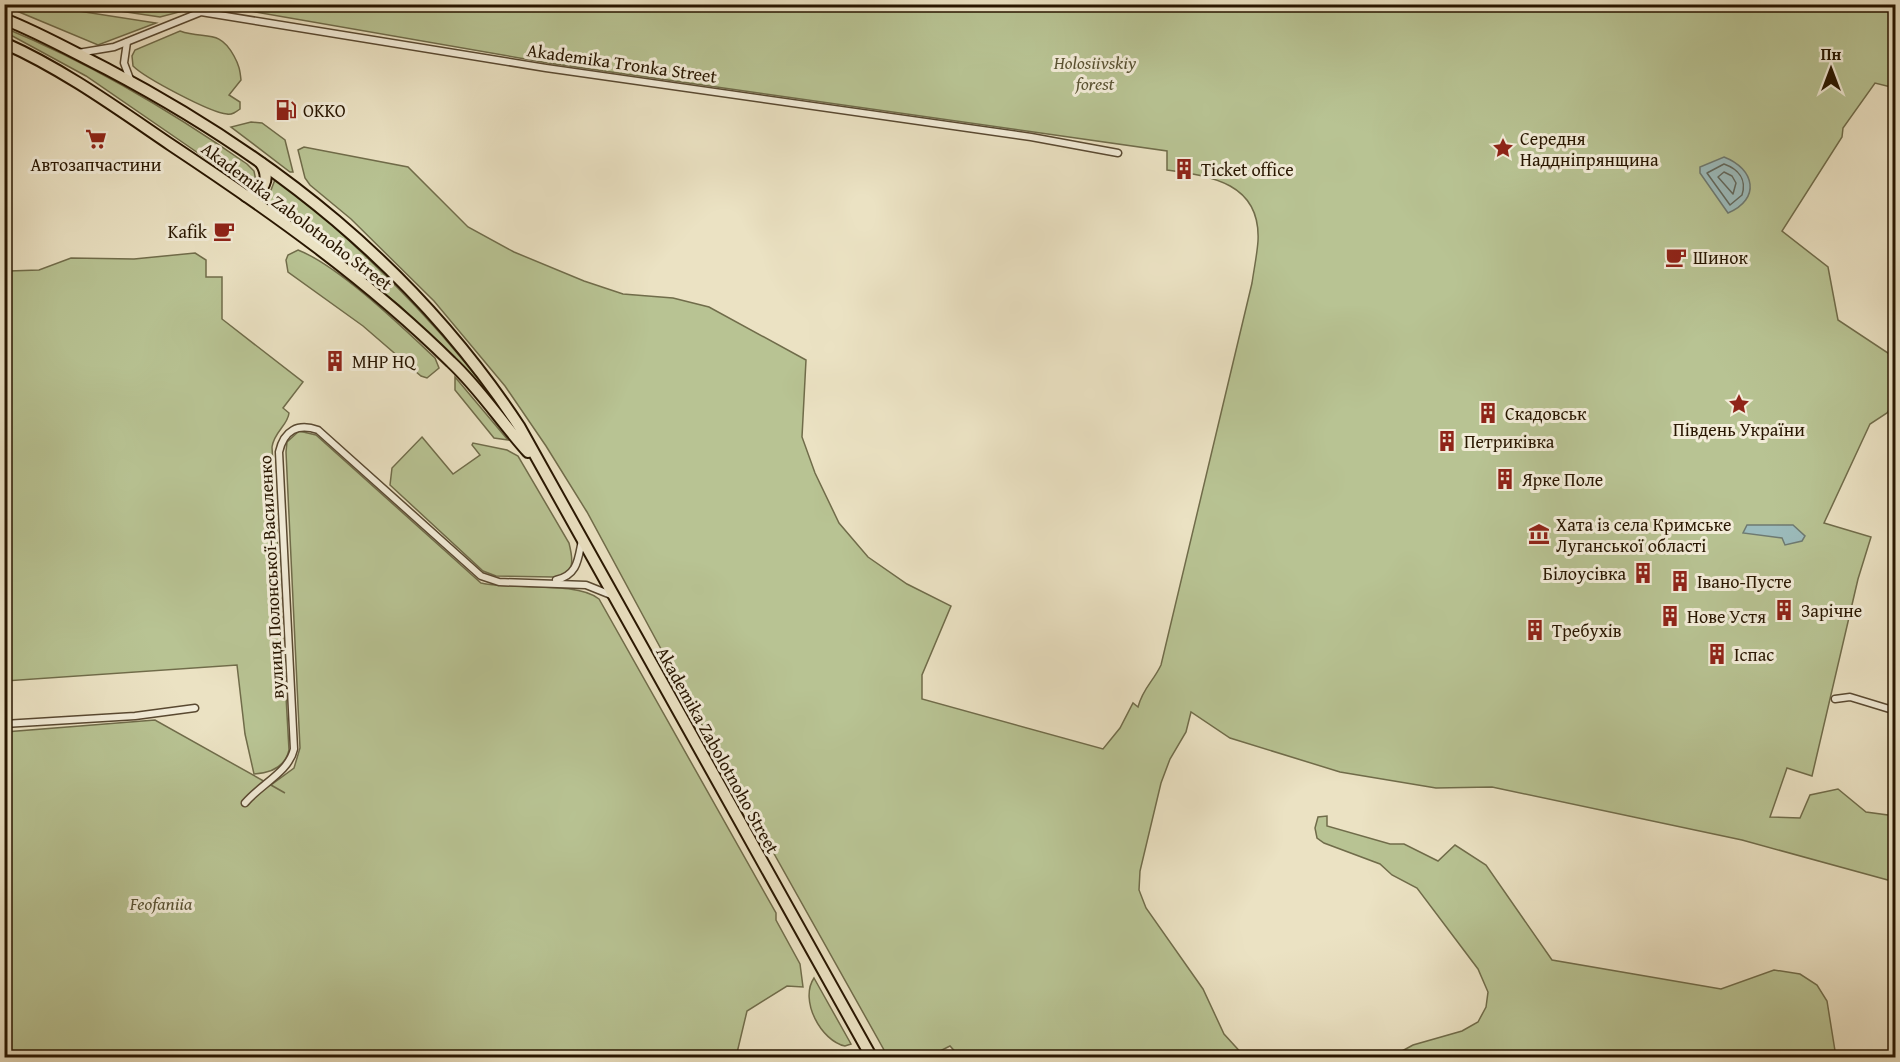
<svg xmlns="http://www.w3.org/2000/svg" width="1900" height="1062" font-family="'Gentium Book Plus',serif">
<rect width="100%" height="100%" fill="#ebe2c3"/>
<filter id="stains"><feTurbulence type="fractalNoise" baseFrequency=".00333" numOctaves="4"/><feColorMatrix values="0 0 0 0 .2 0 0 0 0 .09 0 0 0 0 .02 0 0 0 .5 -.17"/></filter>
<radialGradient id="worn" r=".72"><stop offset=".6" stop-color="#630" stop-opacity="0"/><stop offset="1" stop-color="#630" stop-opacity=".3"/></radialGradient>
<g fill="#b8c393" stroke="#706c4a" stroke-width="1.5">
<polygon points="14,5 46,6 156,23 98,45 12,9"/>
<polygon points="79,5 206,4 206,5 160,17"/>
<path d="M216 5H1895V88L1875 83 1843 128 1842 137 1782 231 1828 267 1838 320 1891 355 1895 367 1896 400 1887 413 1870 424 1824 523 1871 537 1858 579 1812 776 1787 768 1770 817 1800 818 1810 795 1838 789 1866 812 1895 816V882L1742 840 1492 787 1436 788 1340 772 1230 738 1191 712 1186 732 1170 759 1161 783 1140 871 1139 890 1146 908 1203 989 1224 1034 1245 1057 961 1058 950 1046 934 1054V1057H888L708 736 587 512 546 446 505 386 434 301 351 219 310 185 305 178 298 150 304 147 408 167 468 227 514 252 584 281 623 294 673 298 709 307 806 360 802 437 815 473 839 523 868 557 907 584 951 606 922 675V699L1103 749 1120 728 1133 703 1138 707C1143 688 1153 682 1161 665L1252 283C1254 269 1257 255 1258 241 1261 183 1211 176 1167 170V151L548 63Z"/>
<path d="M5 28C90 63 171 111 247 164L254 171 256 181 246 186 86 76 5 32Z"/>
<path d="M180 31C205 40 219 28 234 56 239 65 240 70 241 80L229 95 240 102V109C236 112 232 115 227 114 211 113 145 78 133 66L132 56 135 50Z"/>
<polygon points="251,122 262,123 285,140 293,172 290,172 231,127"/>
<path d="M276 177C344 233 407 292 463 360 473 371 490 386 493 399L454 357 399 305 262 198 271 190Z"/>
<path d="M298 250C339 266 401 326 435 358L439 368 427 378 421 376 363 326 288 272 286 260 288 255Z"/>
<path d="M195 253 206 260V277H222V319L303 382 283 408 289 413C288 425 274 432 272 447L289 750C285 768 270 773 254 774L245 734 237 665 5 681 7 586 4 585V401L9 271 39 270 71 258 134 259Z"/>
<polygon points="455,377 508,440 494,438 455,390"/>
<path d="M299 431 316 435 481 583C511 590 578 581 599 599L776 913V920L800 964 803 987 787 986 747 1011 736 1057 5 1058V732L155 720 285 793 271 785 294 768 300 748 286 452 287 442Z"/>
<path d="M422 437 453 474 480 455 472 445 473 443 507 450 518 456 569 543C573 559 576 575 554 577L496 576 483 571 390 485 392 468Z"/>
<polygon points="1327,816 1327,826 1390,844 1404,844 1438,861 1455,845 1486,865 1552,960 1721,989 1774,970 1800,974 1817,985 1827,1001 1836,1057 1391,1057 1413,1045 1462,1031 1478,1022 1486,1007 1488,992 1478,969 1417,888 1392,875 1380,864 1324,843 1317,838 1315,828 1318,817"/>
<path d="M814 978 851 1044 845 1046C821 1041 799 1000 814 978Z"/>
</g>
<g fill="#9cbcbd" stroke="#6e7a71" stroke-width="1.5">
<path d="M1724 157C1755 169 1761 199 1728 213L1700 173V167Z"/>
<polygon points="1747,525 1793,525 1805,536 1802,541 1785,545 1782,538 1743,533"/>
</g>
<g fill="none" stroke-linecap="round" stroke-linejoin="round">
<g stroke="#62695e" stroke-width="1.5">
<path d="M1724 164C1738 169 1747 179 1742 195L1730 205 1707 173Z"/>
<polygon points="1724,172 1732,176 1736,183 1733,194 1718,177"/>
</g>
<defs>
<g id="street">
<polyline points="127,42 124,63 130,79"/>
<polyline points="78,53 114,47 201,12 546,68 1031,137 1118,153"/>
<polyline points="4,198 8,45"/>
<path d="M556 580C578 575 578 559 582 540"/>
<polyline points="1835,699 1850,697 1896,711"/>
<polyline points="4,724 135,716 195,708"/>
<path d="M245 803C261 784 289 772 294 749L279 452C284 430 298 423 318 430L481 576 499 582 586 585 611 595"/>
</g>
<g id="highway">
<path d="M4 19C40 33 73 52 107 69 274 157 414 267 519 426L872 1058"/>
<path d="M4 43C63 69 118 109 171 145 269 210 367 279 451 362 480 389 501 422 528 452"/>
<path d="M246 196C264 193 271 179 261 163"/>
</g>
</defs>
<use href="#street" stroke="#594931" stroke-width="9"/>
<use href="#highway" stroke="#281600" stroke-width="14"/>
<use href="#street" stroke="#f2ecd8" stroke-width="6"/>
<use href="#highway" stroke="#ebe2c3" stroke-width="10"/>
</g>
<defs>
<symbol id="fuel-bare" viewBox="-9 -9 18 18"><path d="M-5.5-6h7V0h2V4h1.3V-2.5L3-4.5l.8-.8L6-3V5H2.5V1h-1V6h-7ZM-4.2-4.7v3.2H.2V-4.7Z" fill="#8f2418" stroke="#f2ecd8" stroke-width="2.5" paint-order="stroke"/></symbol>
<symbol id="supermarket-bare" viewBox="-9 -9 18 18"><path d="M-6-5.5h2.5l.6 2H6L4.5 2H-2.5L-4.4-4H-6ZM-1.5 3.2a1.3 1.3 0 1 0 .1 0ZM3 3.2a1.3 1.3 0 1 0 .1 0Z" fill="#8f2418" stroke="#f2ecd8" stroke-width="2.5" paint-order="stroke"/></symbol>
<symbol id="sight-bare" viewBox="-9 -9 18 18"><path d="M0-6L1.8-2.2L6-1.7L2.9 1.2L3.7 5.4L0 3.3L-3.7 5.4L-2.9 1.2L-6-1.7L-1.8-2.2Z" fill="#8f2418" stroke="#f2ecd8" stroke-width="2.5" paint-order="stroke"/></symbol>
<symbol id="building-bare" viewBox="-9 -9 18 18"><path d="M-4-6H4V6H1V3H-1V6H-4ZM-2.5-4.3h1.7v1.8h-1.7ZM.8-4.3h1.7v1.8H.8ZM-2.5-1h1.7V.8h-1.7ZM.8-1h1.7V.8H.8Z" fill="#8f2418" stroke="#f2ecd8" stroke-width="2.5" paint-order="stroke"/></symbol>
<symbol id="cafe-bare" viewBox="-9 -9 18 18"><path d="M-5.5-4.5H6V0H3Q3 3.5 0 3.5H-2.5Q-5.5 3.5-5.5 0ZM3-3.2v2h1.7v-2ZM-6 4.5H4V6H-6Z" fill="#8f2418" stroke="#f2ecd8" stroke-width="2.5" paint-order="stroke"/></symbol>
<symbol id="museum-bare" viewBox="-9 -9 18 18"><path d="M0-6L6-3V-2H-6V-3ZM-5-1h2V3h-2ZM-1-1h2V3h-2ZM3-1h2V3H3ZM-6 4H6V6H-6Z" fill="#8f2418" stroke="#f2ecd8" stroke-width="2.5" paint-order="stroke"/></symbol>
</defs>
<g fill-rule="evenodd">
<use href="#fuel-bare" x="271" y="95" width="30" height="30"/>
<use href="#supermarket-bare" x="81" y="124" width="30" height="30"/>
<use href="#sight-bare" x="1488" y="133" width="30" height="30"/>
<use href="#building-bare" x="1169" y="154" width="30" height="30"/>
<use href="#cafe-bare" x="209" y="216" width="30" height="30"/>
<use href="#cafe-bare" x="1661" y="242" width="30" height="30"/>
<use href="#building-bare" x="320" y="346" width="30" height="30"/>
<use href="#sight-bare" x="1724" y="389" width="30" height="30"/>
<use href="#building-bare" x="1473" y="398" width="30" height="30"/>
<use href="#building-bare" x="1432" y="426" width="30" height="30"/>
<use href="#building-bare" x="1490" y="464" width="30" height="30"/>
<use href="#museum-bare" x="1524" y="519" width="30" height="30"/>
<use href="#building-bare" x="1628" y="558" width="30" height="30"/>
<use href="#building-bare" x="1665" y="566" width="30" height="30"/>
<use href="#building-bare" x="1769" y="595" width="30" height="30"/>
<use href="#building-bare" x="1655" y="601" width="30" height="30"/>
<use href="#building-bare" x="1520" y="615" width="30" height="30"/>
<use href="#building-bare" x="1702" y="639" width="30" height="30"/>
</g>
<g text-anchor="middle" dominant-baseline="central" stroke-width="6" stroke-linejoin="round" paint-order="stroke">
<g font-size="18" font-style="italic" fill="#5a5333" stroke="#f2ecd8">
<text x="1095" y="62">Holosiivskiy<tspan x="1095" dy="21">forest</tspan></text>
<text x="161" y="903">Feofaniia</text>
</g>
<g font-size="18" fill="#281600" stroke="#f2ecd8">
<text transform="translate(622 63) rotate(8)">Akademika Tronka Street</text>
<text transform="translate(297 216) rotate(37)">Akademika Zabolotnoho Street</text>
<text transform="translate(271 577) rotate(-93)">вулиця Полонської-Василенко</text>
<text transform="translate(718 750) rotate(61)">Akademika Zabolotnoho Street</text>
</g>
<g font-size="18" fill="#281600" stroke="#f2ecd8" text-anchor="start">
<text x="303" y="110">OKKO</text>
<text x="1520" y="138">Середня<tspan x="1520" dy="21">Наддніпрянщина</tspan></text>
<text x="96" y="164" text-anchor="middle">Автозапчастини</text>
<text x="1201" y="169">Ticket office</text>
<text x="207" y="231" text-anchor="end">Kafik</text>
<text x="1693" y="257">Шинок</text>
<text x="352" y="361">MHP HQ</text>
<text x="1505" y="413">Скадовськ</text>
<text x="1739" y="429" text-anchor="middle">Південь України</text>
<text x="1464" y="441">Петриківка</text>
<text x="1522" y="479">Ярке Поле</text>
<text x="1556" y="524">Хата iз села Кримське<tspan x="1556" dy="21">Луганської області</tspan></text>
<text x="1626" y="573" text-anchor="end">Білоусівка</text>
<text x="1697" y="581">Івано-Пусте</text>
<text x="1801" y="610">Зарічне</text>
<text x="1687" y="616">Нове Устя</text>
<text x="1552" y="630">Требухів</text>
<text x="1734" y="654">Іспас</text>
</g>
</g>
<rect width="1900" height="1062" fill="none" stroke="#ebe2c3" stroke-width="24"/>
<rect x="6" y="6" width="1888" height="1050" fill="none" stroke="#281600" stroke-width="3"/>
<rect x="12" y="12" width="1876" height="1038" fill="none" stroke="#281600" stroke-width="1.5"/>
<g transform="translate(1831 69)" stroke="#f2ecd8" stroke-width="4.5" paint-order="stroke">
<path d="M0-4.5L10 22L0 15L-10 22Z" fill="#281600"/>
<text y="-9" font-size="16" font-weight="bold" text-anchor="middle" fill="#281600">Пн</text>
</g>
<rect width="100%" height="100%" filter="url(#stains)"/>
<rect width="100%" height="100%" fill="url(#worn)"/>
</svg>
